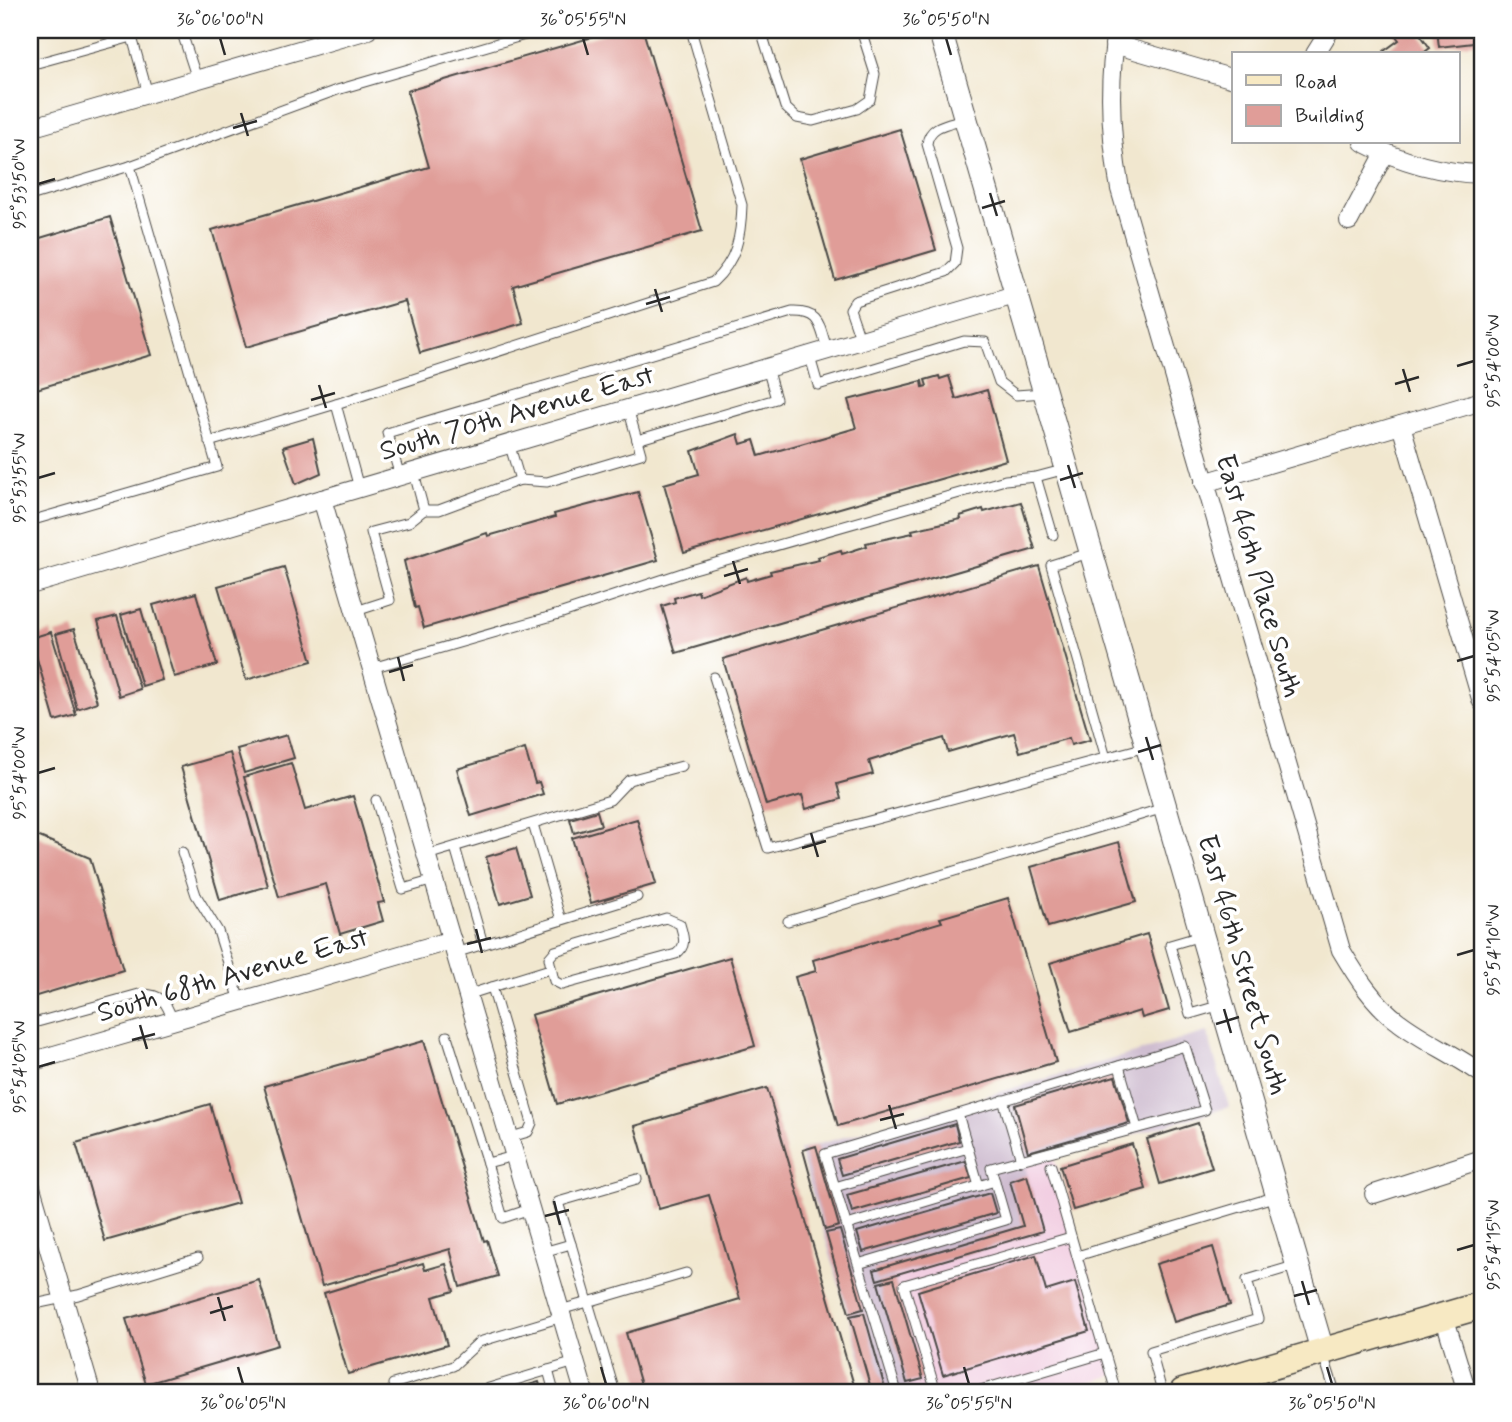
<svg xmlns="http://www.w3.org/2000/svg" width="1512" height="1422" font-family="Mynerve,sans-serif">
<rect width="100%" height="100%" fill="#fff"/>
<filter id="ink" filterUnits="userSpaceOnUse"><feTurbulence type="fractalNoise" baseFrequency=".0143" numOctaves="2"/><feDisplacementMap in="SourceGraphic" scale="14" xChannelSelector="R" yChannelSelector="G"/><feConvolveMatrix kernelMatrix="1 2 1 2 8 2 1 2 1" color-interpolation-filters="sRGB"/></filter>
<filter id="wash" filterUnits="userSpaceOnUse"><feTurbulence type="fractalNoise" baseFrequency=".00686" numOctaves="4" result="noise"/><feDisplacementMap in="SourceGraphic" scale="28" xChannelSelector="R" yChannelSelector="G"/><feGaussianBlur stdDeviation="1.57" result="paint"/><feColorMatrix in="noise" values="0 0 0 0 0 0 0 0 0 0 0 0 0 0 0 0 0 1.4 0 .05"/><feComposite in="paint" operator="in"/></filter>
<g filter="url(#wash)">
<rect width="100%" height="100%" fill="#f1e7cf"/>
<polygon fill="#f2cfe2" points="1054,1158 1120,1373 1057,1392 909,1392 907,1384 924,1378 894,1276 1043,1232 1024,1166"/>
<polygon fill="#cfbdd0" points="1207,1032 1229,1107 1025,1166 1044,1232 894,1276 924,1379 907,1384 909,1392 871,1392 799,1150"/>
<g id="blocks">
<g fill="#e09d98">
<polygon points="617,30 643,30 702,231 513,286 523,323 420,353 405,301 246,347 212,230 429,167 407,91"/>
<polygon points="1391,30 1417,30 1430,48 1422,54 1386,54 1384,51 1399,40"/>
<polygon points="1437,30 1482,30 1482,42 1439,47"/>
<polygon points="900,129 936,250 835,280 800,159"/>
<polygon points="110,217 151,355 30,391 30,241"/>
<polygon points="939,376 940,379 949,376 956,399 987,390 1006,460 684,553 664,484 699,474 692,451 738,434 741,444 754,440 759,456 856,428 848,400 922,381 923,387 927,386 925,380"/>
<polygon points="313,438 321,473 296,484 283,447"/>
<polygon points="638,492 658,560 424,628 418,607 415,608 404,561 487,533 488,536 555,517 554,514"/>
<polygon points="1021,502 1035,549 676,653 662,606 675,602 674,598 698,591 699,595 746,577 747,581 771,574 770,571 819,560 818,557 841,550 842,554 867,546 866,543 913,533 912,530 961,519 960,516 983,509 984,512"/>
<polygon points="1039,566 1090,740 1071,745 1069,738 1020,752 1014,733 948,752 944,738 869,761 873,774 837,784 841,799 806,809 802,795 766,805 723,659"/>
<polygon points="284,567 312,661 246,680 218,586"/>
<polygon points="196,593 217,665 174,677 153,605"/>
<polygon points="141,609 162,680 142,686 121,615"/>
<polygon points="117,616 140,689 119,696 98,621"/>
<polygon points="74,629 97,702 77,709 56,634"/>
<polygon points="51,632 76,715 55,721 31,638"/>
<polygon points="287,735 294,758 244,773 237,749"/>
<polygon points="525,749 535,783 539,782 543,794 471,816 457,769"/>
<polygon points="230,753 268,886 220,900 181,767"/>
<polygon points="291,763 305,810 353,796 384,902 378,903 383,921 340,934 326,884 279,897 244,777"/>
<polygon points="597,811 601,825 574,833 570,819"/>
<polygon points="637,819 656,884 591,903 572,838"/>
<polygon points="30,833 90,858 123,970 30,998"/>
<polygon points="1119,842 1136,902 1048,927 1031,867"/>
<polygon points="516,848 530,895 500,904 486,857"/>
<polygon points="1008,898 1056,1062 838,1126 795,977 816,971 813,960 942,922 940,918"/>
<polygon points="1147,934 1169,1010 1142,1018 1140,1011 1071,1032 1050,963"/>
<polygon points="730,957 755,1046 557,1104 531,1015"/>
<polygon points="424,1041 484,1241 487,1240 498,1276 460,1287 450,1249 322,1286 264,1086"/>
<polygon points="1115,1076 1129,1123 1028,1152 1015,1105"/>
<polygon points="767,1088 856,1392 643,1392 626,1333 740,1299 709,1195 659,1209 635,1126"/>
<polygon points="210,1104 238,1203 105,1241 76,1143"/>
<polygon points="1198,1123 1212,1168 1160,1184 1147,1139"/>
<polygon points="955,1124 959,1141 842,1175 837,1159"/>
<polygon points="1132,1144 1146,1189 1073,1210 1060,1166"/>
<polygon points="816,1146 839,1226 825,1230 803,1150"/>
<polygon points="966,1161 971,1178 852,1212 847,1195"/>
<polygon points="1027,1175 1043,1231 877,1280 874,1270 1023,1226 1010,1181"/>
<polygon points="990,1193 996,1213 863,1252 857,1232"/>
<polygon points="840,1230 863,1309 849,1313 826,1233"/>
<polygon points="1213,1247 1230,1305 1174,1322 1156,1264"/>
<polygon points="1036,1255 1046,1291 1075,1282 1089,1331 943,1375 918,1291"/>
<polygon points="423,1263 425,1270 446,1264 454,1291 433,1297 447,1345 348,1374 324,1293"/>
<polygon points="894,1279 923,1379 907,1383 878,1283"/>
<polygon points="259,1280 278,1345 146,1384 126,1319"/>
<polygon points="864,1313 886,1392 872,1392 850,1316"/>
<polygon points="539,1382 542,1392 505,1392"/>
</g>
</g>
</g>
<g filter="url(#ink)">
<use href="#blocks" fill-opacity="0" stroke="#494744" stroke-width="2"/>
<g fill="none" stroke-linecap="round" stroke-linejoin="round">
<defs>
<g id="service">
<polyline points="181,30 197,79"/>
<polyline points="761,30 785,107 797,118 813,121 857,109 870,100 875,74 861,30"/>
<polyline points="30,65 132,37 148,94"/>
<polyline points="130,166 337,90 542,30"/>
<polyline points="30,196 130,166 217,467 30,521"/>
<path d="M861 341 850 309 855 301 946 272 955 263 957 248 927 144C929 125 948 124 964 119"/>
<polyline points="810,357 818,385 964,341 985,342 999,382 1016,395 1044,393"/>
<polyline points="637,440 776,399 767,368"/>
<polyline points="209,442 336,404"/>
<polyline points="509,443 520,480"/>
<path d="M400 476 387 433 792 312C822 311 819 327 828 351"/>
<polyline points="1036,477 1053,535"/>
<path d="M359 488 336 404 713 282C737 260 741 236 742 205L691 30"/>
<polyline points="424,510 439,510 520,480 547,482 641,454 628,408"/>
<polyline points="1089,553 1051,565 1106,758"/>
<polyline points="356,611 390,600 371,532 409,522 424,510 414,473"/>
<polyline points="372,668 559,614 691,570 1005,480 1036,477 1066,469"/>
<polyline points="714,677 768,848 1146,747"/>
<polyline points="376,800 403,889 434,880"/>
<polyline points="533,824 561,920"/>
<polyline points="455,847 483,944"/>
<polyline points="182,852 196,895 218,931 240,1001"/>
<polyline points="427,855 610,800 629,780 682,766"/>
<path d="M666 918 680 924C683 936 688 945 676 954L562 985 554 981 549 958 555 951Z"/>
<polyline points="788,921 1164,808"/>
<polyline points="1201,936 1170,945 1190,1014 1221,1005"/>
<polyline points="455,953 637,897"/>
<polyline points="492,987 550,969"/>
<polyline points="467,995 492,987 532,1123 528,1132 508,1138"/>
<path d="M30 1024 139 994C161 993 166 1001 173 1021"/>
<polyline points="447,1036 487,1163"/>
<polyline points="1119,1066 1137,1128"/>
<polyline points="1003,1100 1021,1160"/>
<polyline points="958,1114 979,1186"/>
<polyline points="514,1156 487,1163 503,1218 530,1209"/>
<polyline points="1051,1166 1116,1392"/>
<polyline points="835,1187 968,1148"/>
<polyline points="847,1225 995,1181"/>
<polyline points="571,1244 558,1202 637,1179"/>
<polyline points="543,1252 571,1244 588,1302 686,1273"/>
<polyline points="1077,1256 1277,1196"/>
<polyline points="858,1264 1006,1220 991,1168 1205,1110 1185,1046 825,1154 897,1392"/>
<polyline points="30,1305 78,1295 198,1258"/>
<polyline points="560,1310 588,1302 615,1392"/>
<polyline points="1323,1354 1335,1392"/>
<polyline points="548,1370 554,1392"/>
<polyline points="393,1384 453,1366 479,1342 562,1317"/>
<polyline points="476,1392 575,1362"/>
<polyline points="936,1392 904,1285 1071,1237"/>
<polyline points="974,1392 1105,1353"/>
<polyline points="1162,1392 1151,1351 1258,1319 1247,1280 1297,1265"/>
</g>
<g id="minor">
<path d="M1117 30C1107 84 1110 135 1120 189L1341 950C1357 977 1374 1004 1399 1022 1424 1041 1454 1054 1479 1072"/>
<polyline points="1114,44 1234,79"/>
<polyline points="1315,54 1330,30"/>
<polyline points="30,128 368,30"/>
<path d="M1363 142C1401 162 1439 173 1482 174"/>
<polyline points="1349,221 1385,153"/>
<polyline points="1401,425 1482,702"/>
<polyline points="1204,483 1482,401"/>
<polyline points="322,499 584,1392"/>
<polyline points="30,585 1018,294"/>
<polyline points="30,1062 452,940"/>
<polyline points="30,1184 91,1392"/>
<polyline points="1374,1194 1482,1159"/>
<polyline points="1444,1316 1467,1392"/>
</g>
<polyline id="tertiary" points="940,30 1323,1353"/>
<polyline id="secondary" points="1183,1392 1482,1305"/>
</defs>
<use href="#service" stroke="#494744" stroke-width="11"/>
<use href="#minor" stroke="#494744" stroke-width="20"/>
<use href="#tertiary" stroke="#494744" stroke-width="25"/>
<use href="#secondary" stroke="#494744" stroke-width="29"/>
<use href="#service" stroke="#fff" stroke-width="9"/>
<use href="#minor" stroke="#fff" stroke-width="18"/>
<use href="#tertiary" stroke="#fff" stroke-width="23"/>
<use href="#secondary" stroke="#f7e9c3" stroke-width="26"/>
</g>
</g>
<path fill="none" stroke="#2b2b2b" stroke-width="2.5" d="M220 38 225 55M583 38 588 55M946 38 951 55M241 113 248 136M233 128 257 121M38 184 55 179M990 193 997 216M982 208 1005 201M655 289 662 312M646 304 670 297M1457 366 1474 361M1403 369 1410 392M1395 384 1419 377M319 385 326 408M311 400 335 393M1068 465 1075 488M38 478 55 473M1060 480 1083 473M733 561 740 584M724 576 748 569M398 657 404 681M1457 661 1474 656M389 672 413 665M1146 737 1153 760M1138 752 1161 745M38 773 55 768M811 833 818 857M802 848 826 841M476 929 482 953M467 944 491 938M1457 955 1474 950M1224 1009 1231 1033M1216 1024 1239 1017M140 1025 147 1049M132 1040 155 1034M38 1067 55 1062M889 1105 896 1129M880 1120 904 1114M554 1201 560 1225M545 1216 569 1210M1457 1250 1474 1245M1302 1281 1309 1305M1294 1296 1317 1290M218 1297 225 1321M210 1313 233 1306M238 1367 243 1384M601 1367 606 1384M964 1367 969 1384M1327 1367 1332 1384"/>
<g text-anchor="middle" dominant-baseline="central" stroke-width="7" stroke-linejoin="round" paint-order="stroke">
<g font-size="28" fill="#2b2b2b" stroke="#fff">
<text transform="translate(517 414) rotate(-16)">South 70th Avenue East</text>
<text transform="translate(1258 576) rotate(74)">East 46th Place South</text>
<text transform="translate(1242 965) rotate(74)">East 46th Street South</text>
<text transform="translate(233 976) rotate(-16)">South 68th Avenue East</text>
</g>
</g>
<rect width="1512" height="1422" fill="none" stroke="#fff" stroke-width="77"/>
<rect x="1232" y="52" width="228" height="91" fill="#ffffff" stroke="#aaaaaa" stroke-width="2"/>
<rect x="1246" y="75" width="35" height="10" fill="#f7e9c3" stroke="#aaaaaa" stroke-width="2"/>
<text x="1295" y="88" font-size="21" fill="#2b2b2b">Road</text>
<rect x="1246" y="105" width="35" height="21" fill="#e09d98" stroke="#aaaaaa" stroke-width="2"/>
<text x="1295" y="122" font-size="21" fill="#2b2b2b">Building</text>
<rect x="38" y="38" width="1436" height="1346" fill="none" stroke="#2b2b2b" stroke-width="2.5"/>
<g font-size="18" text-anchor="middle" fill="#2b2b2b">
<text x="220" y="25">36°06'00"N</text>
<text x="583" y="25">36°05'55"N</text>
<text x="946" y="25">36°05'50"N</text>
<text transform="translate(19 184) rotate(-90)" y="6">95°53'50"W</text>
<text transform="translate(1493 361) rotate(-90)" y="6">95°54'00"W</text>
<text transform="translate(19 478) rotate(-90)" y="6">95°53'55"W</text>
<text transform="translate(1493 656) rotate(-90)" y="6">95°54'05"W</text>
<text transform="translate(19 773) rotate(-90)" y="6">95°54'00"W</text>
<text transform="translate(1493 950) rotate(-90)" y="6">95°54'10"W</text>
<text transform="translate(19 1067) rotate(-90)" y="6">95°54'05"W</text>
<text transform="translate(1493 1245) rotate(-90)" y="6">95°54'15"W</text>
<text x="243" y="1409">36°06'05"N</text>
<text x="606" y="1409">36°06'00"N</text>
<text x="969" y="1409">36°05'55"N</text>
<text x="1332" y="1409">36°05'50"N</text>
</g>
</svg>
